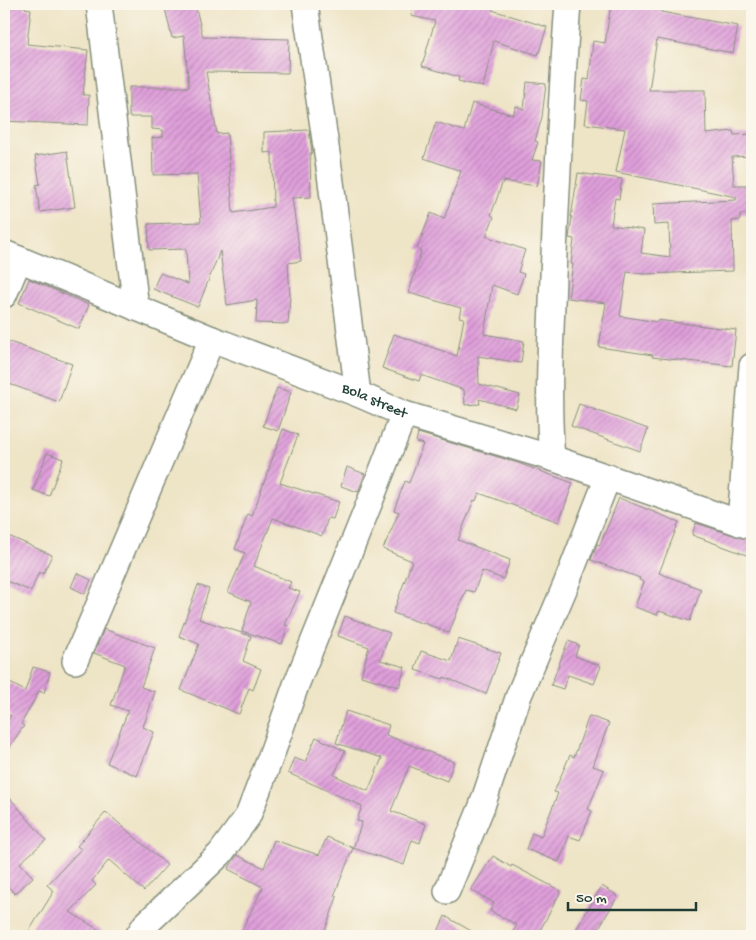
<svg xmlns="http://www.w3.org/2000/svg" width="756" height="940" font-family="'Gochi Hand',sans-serif">
<defs>
<pattern id="building-hatch" width="6" height="6" patternUnits="userSpaceOnUse" patternTransform="scale(1.25)"><rect width="6" height="6" fill="#e09fdb"/><path d="M-1 1l2-2M0 6l6-6M5 7l2-2" fill="none" stroke="#b583b2"/></pattern>
</defs>
<rect width="100%" height="100%" fill="#fbf7ec"/>
<filter id="ink" filterUnits="userSpaceOnUse"><feTurbulence type="fractalNoise" baseFrequency=".02" numOctaves="2"/><feDisplacementMap in="SourceGraphic" scale="10" xChannelSelector="R" yChannelSelector="G"/><feConvolveMatrix kernelMatrix="1 2 1 2 8 2 1 2 1" color-interpolation-filters="sRGB"/></filter>
<filter id="wash" filterUnits="userSpaceOnUse"><feTurbulence type="fractalNoise" baseFrequency=".0096" numOctaves="4" result="noise"/><feDisplacementMap in="SourceGraphic" scale="20" xChannelSelector="R" yChannelSelector="G"/><feGaussianBlur stdDeviation="1.12" result="paint"/><feColorMatrix in="noise" values="0 0 0 0 0 0 0 0 0 0 0 0 0 0 0 0 0 1.4 0 .05"/><feComposite in="paint" operator="in"/></filter>
<g filter="url(#wash)">
<rect width="100%" height="100%" fill="#eee4c6"/>
<g id="blocks">
<g fill="url(#building-hatch)">
<polygon points="4,4 25,4 25,8 31,9 27,44 88,50 83,95 89,95 88,125 4,121"/>
<polygon points="164,4 195,4 203,37 289,39 288,73 206,72 217,134 227,133 233,213 273,207 272,152 264,153 264,132 309,130 312,153 310,153 311,197 292,198 301,261 288,263 290,296 288,324 256,323 257,300 227,305 220,251 198,307 153,289 160,273 188,284 186,249 149,250 148,224 201,222 197,174 153,175 152,138 163,137 163,130 152,129 152,117 129,117 129,87 189,87 184,36 172,38"/>
<polygon points="413,4 484,4 493,6 492,10 547,27 538,55 494,41 483,87 458,81 459,77 422,66 435,21 411,16"/>
<polygon points="611,4 662,4 661,12 738,26 733,53 657,39 649,90 705,90 706,134 733,131 734,135 752,134 752,156 732,157 734,185 752,185 752,214 740,214 740,220 732,221 733,271 643,274 627,272 620,316 657,322 657,320 736,330 732,366 652,357 653,355 599,347 606,303 568,298 573,264 571,264 574,239 569,238 572,217 571,217 578,173 622,179 619,199 615,198 611,225 644,230 641,253 670,257 669,224 654,225 653,204 736,200 736,197 616,172 625,129 585,124 588,101 581,100 584,79 589,80 593,41 605,43"/>
<polygon points="527,82 546,84 542,117 535,141 538,142 532,160 542,161 537,186 503,181 491,215 494,217 486,236 525,250 518,272 524,274 517,294 492,285 484,334 524,341 521,363 478,356 479,384 520,395 516,409 479,399 480,404 465,405 464,390 421,375 419,381 382,368 394,334 457,356 464,318 459,317 461,308 409,293 421,251 417,249 431,213 444,219 461,171 424,158 436,122 464,131 472,103 513,115 516,106 524,109"/>
<polygon points="67,151 75,207 40,212 36,185 40,184 35,156"/>
<polygon points="29,279 89,305 79,329 19,303"/>
<polygon points="4,340 72,364 59,402 4,382"/>
<polygon points="277,388 291,392 278,431 263,426"/>
<polygon points="579,404 648,429 640,451 571,426"/>
<polygon points="283,429 298,435 280,483 339,502 333,519 328,518 322,536 273,518 254,566 291,582 288,588 300,592 285,625 288,626 282,644 242,631 251,602 228,592 245,553 235,549 248,514 252,516"/>
<polygon points="418,433 518,463 573,483 559,522 479,493 476,501 474,500 458,540 510,560 503,579 482,571 474,592 466,590 449,633 424,623 424,624 393,613 412,561 383,549 399,512 394,510 405,481 409,483 423,444 416,442"/>
<polygon points="47,453 63,459 49,496 33,490"/>
<polygon points="347,467 365,474 358,492 341,486"/>
<polygon points="619,498 679,522 659,573 701,589 690,621 659,611 657,615 635,607 644,582 639,580 640,578 591,560 597,544 600,545"/>
<polygon points="696,523 752,541 752,557 692,535"/>
<polygon points="4,534 52,555 43,574 39,572 31,591 4,580"/>
<polygon points="77,573 91,580 85,594 71,587"/>
<polygon points="198,585 209,589 199,619 251,636 243,661 261,669 253,690 249,688 239,714 181,690 199,644 179,636"/>
<polygon points="345,616 390,633 380,660 405,667 399,687 361,676 369,647 338,636"/>
<polygon points="104,629 155,648 141,687 155,692 143,727 154,732 137,776 107,763 128,711 111,705 125,665 94,653"/>
<polygon points="458,639 501,653 486,694 444,677 443,679 415,670 421,651 451,661"/>
<polygon points="568,641 579,645 575,656 601,666 594,684 568,675 563,689 551,685"/>
<polygon points="33,667 50,672 44,693 39,691 21,724 24,726 4,754 4,726 11,716 4,713 4,695 10,683 25,691"/>
<polygon points="346,711 389,725 386,735 454,762 447,781 409,766 391,811 426,824 420,843 412,840 404,865 353,848 362,822 357,821 362,806 288,773 294,758 305,762 316,737 345,751 334,775 368,791 382,758 336,743"/>
<polygon points="589,716 609,723 593,766 604,770 588,809 592,811 580,840 569,836 559,862 526,849 532,833 541,837 558,793 554,792 570,755 574,757"/>
<polygon points="4,791 46,840 20,863 33,877 15,894 4,882"/>
<polygon points="106,812 167,865 144,891 109,860 92,881 96,885 70,912 109,936 26,936 54,891 47,885 81,849 77,846"/>
<polygon points="327,837 353,848 334,896 337,897 323,936 239,936 263,887 228,869 237,855 264,868 274,840 319,855"/>
<polygon points="493,856 511,867 512,865 561,891 537,936 510,936 517,925 490,911 494,903 471,890"/>
<polygon points="602,886 618,896 594,936 572,936"/>
<polygon points="445,916 480,936 436,936"/>
</g>
</g>
</g>
<g filter="url(#ink)">
<use href="#blocks" fill-opacity="0" stroke="#86907d" stroke-width="1"/>
<g fill="none" stroke-linecap="round" stroke-linejoin="round">
<defs>
<g id="minor">
<polyline points="99,4 136,308"/>
<polyline points="305,4 330,174 358,394"/>
<path id="s1" d="M4 253 212 339 358 394 404 414 552 458 752 527"/>
<polyline points="4,295 19,259"/>
<path d="M552 458C547 398 551 337 553 276 557 185 561 95 568 4"/>
<polyline points="740,523 752,366"/>
<polyline points="75,661 212,339"/>
<polyline points="447,891 482,806 519,695 565,587 608,477"/>
<polyline points="138,936 145,925 220,854 248,816 271,756 296,685 371,499 404,414"/>
</g>
</defs>
<use href="#minor" stroke="#86907d" stroke-width="28"/>
<use href="#minor" stroke="#fff" stroke-width="25"/>
</g>
</g>
<g text-anchor="middle" dominant-baseline="central" stroke-width="5" stroke-linejoin="round" paint-order="stroke">
<g font-size="15" fill="#1f3d34" stroke="#fbf7ec">
<text stroke="none"><textPath href="#s1" startOffset="399">Bola street</textPath></text>
</g>
</g>
<rect width="756" height="940" fill="none" stroke="#fbf7ec" stroke-width="20"/>
<path d="M568 902v8h128v-8" fill="none" stroke="#1f3d34" stroke-width="2.5"/>
<text x="576" y="902" font-size="15" fill="#1f3d34" stroke="#fbf7ec" stroke-width="4" paint-order="stroke">50 m</text>
</svg>
